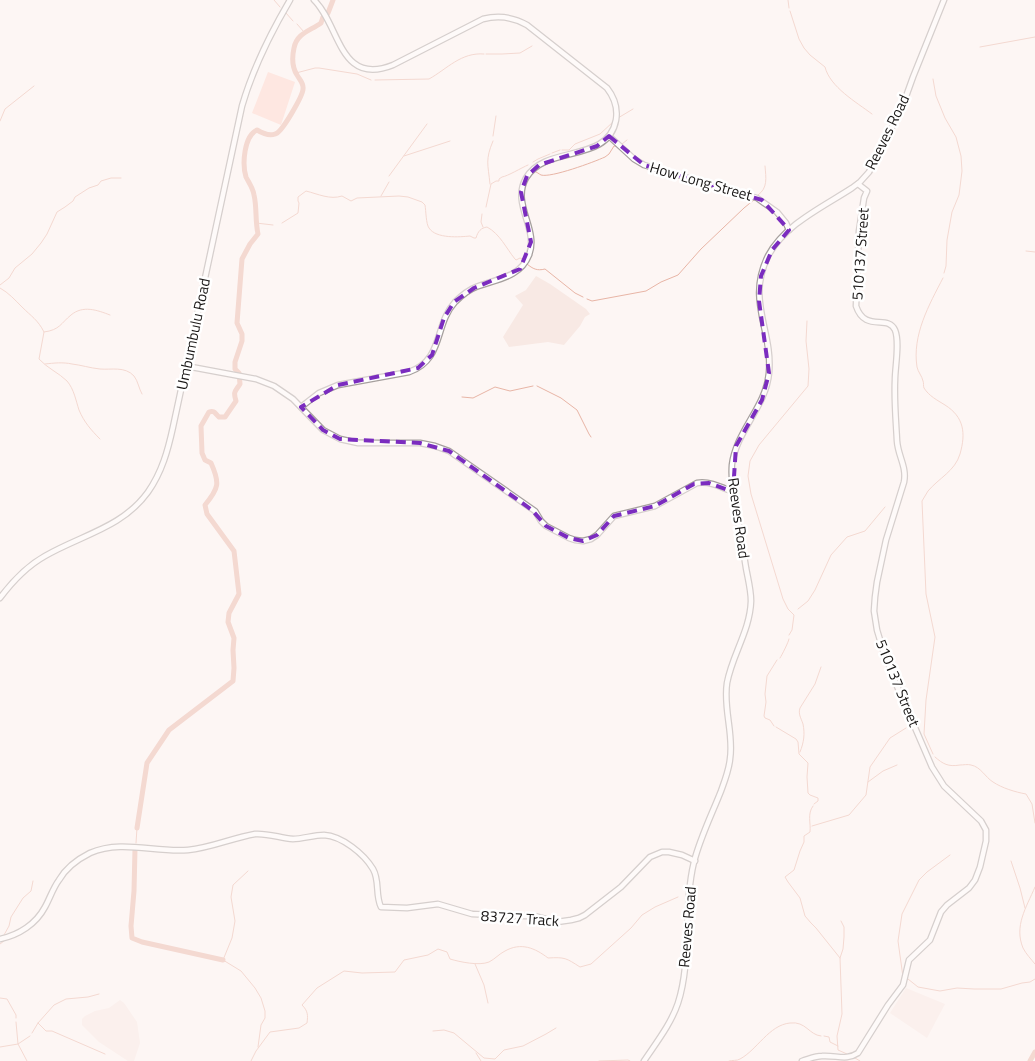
<svg xmlns="http://www.w3.org/2000/svg" width="1035" height="1061" font-family="'Titillium Web',sans-serif">
<rect width="100%" height="100%" fill="#fdf6f4"/>
<g fill="#f8e9e4">
<polygon points="536,276 550,284 586,309 590,314 585,317 580,326 564,345 548,342 509,347 503,337 523,305 515,296 526,290"/>
<polygon points="906,988 945,1004 927,1038 890,1013"/>
<polygon points="120,1000 124,1003 137,1022 140,1043 134,1061 128,1061 99,1042 82,1025 82,1019 85,1016 95,1011 109,1008"/>
</g>
<polygon fill="#fed5c9" points="268,72 295,82 281,125 252,113"/>
<g fill="none" stroke-linecap="round" stroke-linejoin="round">
<g stroke="#e8b5a6" stroke-width="1">
<polyline points="274,0 280,7"/>
<polyline points="788,0 789,8"/>
<path d="M790 11 799 39 804 48 810 55 825 67C830 87 856 102 872 114"/>
<polyline points="286,13 293,21"/>
<polyline points="297,24 304,32"/>
<polyline points="980,47 1035,37"/>
<polyline points="486,54 502,54 520,53 532,46"/>
<polyline points="296,73 315,68 319,68 357,74 371,80"/>
<polyline points="933,79 936,96 945,118 956,137 961,156 962,171 959,195 952,212 947,240 946,266 944,273"/>
<path d="M375 80 429 79C447 69 461 52 484 54"/>
<polyline points="618,118 633,109"/>
<polyline points="0,121 5,109 34,86"/>
<polyline points="493,136 496,116"/>
<polyline points="622,144 627,140"/>
<polyline points="562,150 569,150 575,144 600,134 613,122"/>
<polyline points="552,153 560,150"/>
<polyline points="404,156 450,141"/>
<polyline points="533,162 538,159 550,154"/>
<path d="M534 171C537 172 539 174 541 175 551 178 594 162 605 157L609 154 614 146H618"/>
<polyline points="389,176 427,124"/>
<path d="M490 184C488 164 485 160 493 141"/>
<path d="M758 195C768 188 766 178 765 166"/>
<polyline points="381,196 389,182"/>
<path d="M486 207 491 184 496 181H499V179L502 177C508 176 521 168 528 165"/>
<polyline points="482,214 481,222 483,227"/>
<polyline points="256,223 273,225"/>
<path d="M282 223 298 213 299 203 298 201V197L306 191C318 194 330 200 342 196L351 201 357 198 399 196 408 197 422 202 425 205C426 211 426 224 429 228 436 239 460 237 470 236L474 238H476C478 231 481 228 487 227 500 234 506 248 515 259L516 260 520 258 523 259"/>
<polyline points="1026,251 1035,252"/>
<path d="M527 264C533 269 537 271 545 269L575 293 583 297"/>
<polyline points="0,285 9,278 15,268 32,254 41,243 47,234 57,212 65,207 73,201 75,197 89,188 98,185 101,181 111,178 121,178"/>
<path d="M0 288C9 293 15 300 22 307 31 316 38 320 44 332L39 359C47 368 59 373 67 381 74 389 76 401 79 410 84 422 91 430 100 439"/>
<polyline points="587,299 592,301 646,291 661,282 678,275 701,249 744,208 755,199"/>
<path d="M44 332C60 330 61 323 71 315 83 305 97 310 110 315"/>
<path d="M45 364C54 363 63 362 72 364 81 365 90 368 100 369 111 370 125 366 134 376 138 381 139 389 142 394"/>
<polyline points="537,386 561,398 577,410 589,434 591,437"/>
<polyline points="462,397 473,398 495,387 510,391 533,386"/>
<polyline points="798,609 808,601 815,590 831,555 847,537 865,531 885,507"/>
<polyline points="789,635 792,630 794,615 788,609 783,599 751,494 748,476 750,461 759,445 808,386 809,369 806,341 807,321"/>
<path d="M780 658C782 655 789 641 789 639"/>
<polyline points="774,726 770,720 765,718 764,716 766,702 765,694 767,676 777,660"/>
<polyline points="776,727 796,739 798,742 799,754 808,763 807,777 808,793 810,795 818,798 818,801 814,804"/>
<path d="M800 752C804 742 805 734 803 724 801 718 798 714 800 708L815 684 821 667"/>
<path d="M933 754 924 734 926 700 935 637 926 594 922 501C924 498 926 494 928 491 939 478 955 471 960 454 966 433 964 417 945 405 937 400 929 396 924 388 923 386 924 383 923 381 922 376 918 372 917 367 912 335 929 305 943 278"/>
<path d="M935 757C943 764 948 767 960 765 963 765 968 764 971 765 981 767 985 777 993 782 1002 788 1015 792 1026 794L1032 804 1035 823"/>
<polyline points="868,782 883,771 897,765"/>
<path d="M813 806C807 814 811 823 810 832L804 836V842L800 851 794 870 785 877 788 882 800 898 805 916 811 923 816 928 840 958"/>
<polyline points="812,826 849,815 866,795 870,767 890,738 906,728"/>
<polyline points="136,843 137,828"/>
<polyline points="1011,861 1020,888 1025,908"/>
<polyline points="248,871 233,885 231,897 235,921 232,938 223,960 241,971 255,988 261,998 265,1011 265,1018 261,1025 258,1047"/>
<path d="M1035 887C1026 908 1014 926 1023 948 1026 954 1031 959 1035 964"/>
<polyline points="841,921 844,927 844,937 843,949 840,958 842,1014 837,1036 838,1050 847,1054"/>
<polyline points="4,935 9,926 11,917 23,898 31,891 33,881"/>
<polyline points="0,944 4,941"/>
<polyline points="475,964 484,985 488,1003"/>
<polyline points="903,977 898,941 902,914 919,880 927,872 950,855"/>
<polyline points="908,979 918,987 940,991 957,988 974,989 1001,989 1022,983 1030,982 1035,979"/>
<polyline points="0,998 7,999 16,1015 16,1018"/>
<polyline points="16,1022 18,1044 27,1061"/>
<polyline points="38,1023 46,1031 52,1031 105,1054"/>
<polyline points="433,1031 444,1030 454,1033 484,1058 495,1059 504,1050 523,1046 546,1034 556,1028"/>
<polyline points="32,1033 38,1023 54,1005 66,999 88,997 99,994"/>
<polyline points="824,1036 829,1037 830,1042 838,1046"/>
<polyline points="0,1047 18,1044 30,1036"/>
<polyline points="476,1053 481,1061"/>
<polyline points="855,1058 860,1061"/>
<path d="M251 1061 256 1051 270 1032 299 1028 307 1023C308 1015 308 1011 302 1005L317 988 344 971 362 973 395 972 404 960 428 955 438 949 447 952 450 959C460 962 479 966 489 962 495 959 499 954 505 951 521 942 535 948 548 958 565 957 566 958 580 967L591 964 631 928 642 915 655 907 678 897"/>
<polyline points="599,1061 628,1060 630,1061"/>
<path d="M729 1061C732 1060 737 1061 740 1059 757 1050 769 1025 790 1023 806 1021 809 1035 821 1036"/>
</g>
<g stroke="#e8b5a6" stroke-width="5">
<polyline points="328,13 333,0"/>
<path d="M137 828 147 763 169 730 233 681 234 668 233 650 234 638 228 622 229 613 239 594 234 551 207 514 205 505C219 488 220 483 211 463L205 460 202 453 201 426 209 412C215 410 215 414 219 417H225L236 401C233 391 235 392 240 384L239 373 235 369V362L242 341V334L237 323 242 259 250 244 258 234C255 221 257 207 254 195 253 188 249 183 246 177 242 164 244 136 257 130 262 133 270 136 275 134 282 133 303 95 303 89 304 83 299 79 297 75 292 67 292 57 294 48 297 33 310 31 321 23L323 17"/>
<polyline points="135,849 134,891 131,926 132,938 142,942 223,960"/>
<polyline points="1030,1061 1035,1052"/>
</g>
<defs>
<g id="tertiary">
<polyline points="609,136 634,159 644,165 757,198 777,212 786,223 789,230"/>
<path d="M186 366 256 379 274 386 293 399 323 430 340 439 358 443H420L435 446 449 451 535 511 541 521 546 526 569 538 575 540 583 541 591 539 597 535 614 516 655 506 697 483C710 481 721 487 733 492"/>
<path d="M301 407 319 393 338 385 409 372C444 360 434 325 455 302 461 296 468 290 476 287 496 279 520 278 529 255 539 229 511 204 526 178 546 144 608 164 616 120 618 108 614 97 607 88L527 25C513 17 499 15 483 19L393 65C339 87 340 25 314 0"/>
<path d="M0 939C19 935 36 924 45 907 50 898 53 888 59 880 66 868 78 859 90 853 122 839 155 853 188 850 211 848 232 838 255 834 268 833 280 838 293 839 303 839 313 835 324 835 342 836 364 854 373 869 380 881 375 895 381 907L407 908 438 904 472 914 513 916H534L557 922 571 920 579 918 585 915 621 887 650 857 662 852H669L682 855 695 861"/>
<path d="M644 1061C656 1043 671 1024 678 1003 692 960 683 907 694 862 700 838 712 814 721 791 725 780 729 770 730 759 734 734 723 709 727 683 732 655 750 631 751 601 751 590 748 579 746 568 743 548 739 528 736 507 733 493 731 479 732 465 736 431 766 407 769 373 773 330 746 301 768 256 785 224 823 207 852 188L860 182 869 172 882 148 904 102 913 77 944 0"/>
<path d="M802 1061C809 1059 815 1056 822 1056 837 1055 846 1061 858 1053L888 1005 903 985 909 960 930 940 941 912 947 905 969 888 975 880 980 867 986 841V830L981 821 944 786 932 767 897 686 883 650 877 630 874 611 875 597 877 582 886 540 904 482C907 467 898 456 897 441 896 421 894 400 895 380 895 367 900 342 895 330 888 314 865 333 856 306L859 231 864 198 867 191 858 184"/>
</g>
<path id="secondary" d="M0 598C12 582 27 566 45 556 81 535 122 528 148 492 162 472 168 450 173 427L242 106C253 68 270 34 290 0"/>
</defs>
<use href="#tertiary" stroke="#a6a09e" stroke-width="7"/>
<use href="#secondary" stroke="#a6a09e" stroke-width="7"/>
<use href="#tertiary" stroke="#fff" stroke-width="4.5"/>
<use href="#secondary" stroke="#fff" stroke-width="4.5"/>
</g>
<path d="M0 0H1035V1061H0ZM609 136 644 165 762 200 789 230 772 250 761 276 759 301 769 373 762 400 736 446 733 492 709 483 694 484 655 506 614 516 597 535 583 541 569 538 546 526 532 510 449 451 420 443 340 439 323 430 301 407 338 385 418 368 432 355 444 318 454 302 474 288 520 269 531 242 521 192 527 176 539 165 597 146Z" fill="#fdf6f4" fill-opacity=".55" fill-rule="evenodd"/>
<path fill="none" stroke="#7b2cbf" stroke-width="4" stroke-dasharray="10 6" stroke-linejoin="round" d="M609 136 644 165 762 200 789 230 772 250 761 276 759 301 769 373 762 400 736 446 733 492 709 483 694 484 655 506 614 516 597 535 583 541 569 538 546 526 532 510 449 451 420 443 340 439 323 430 301 407 338 385 418 368 432 355 444 318 454 302 474 288 520 269 531 242 521 192 527 176 539 165 597 146Z"/>
<g text-anchor="middle" dominant-baseline="central" stroke-width="5" stroke-linejoin="round" paint-order="stroke">
<g font-size="15" fill="#191716" stroke="#fff">
<text transform="translate(887 132) rotate(-64)">Reeves Road</text>
<text transform="translate(701 181) rotate(16)">How Long Street</text>
<text transform="translate(860 254) rotate(-86)">510137 Street</text>
<text transform="translate(193 334) rotate(-78)">Umbumbulu Road</text>
<text transform="translate(739 518) rotate(82)">Reeves Road</text>
<text transform="translate(898 683) rotate(68)">510137 Street</text>
<text transform="translate(520 918) rotate(4)">83727 Track</text>
<text transform="translate(687 927) rotate(-85)">Reeves Road</text>
</g>
</g>
</svg>
